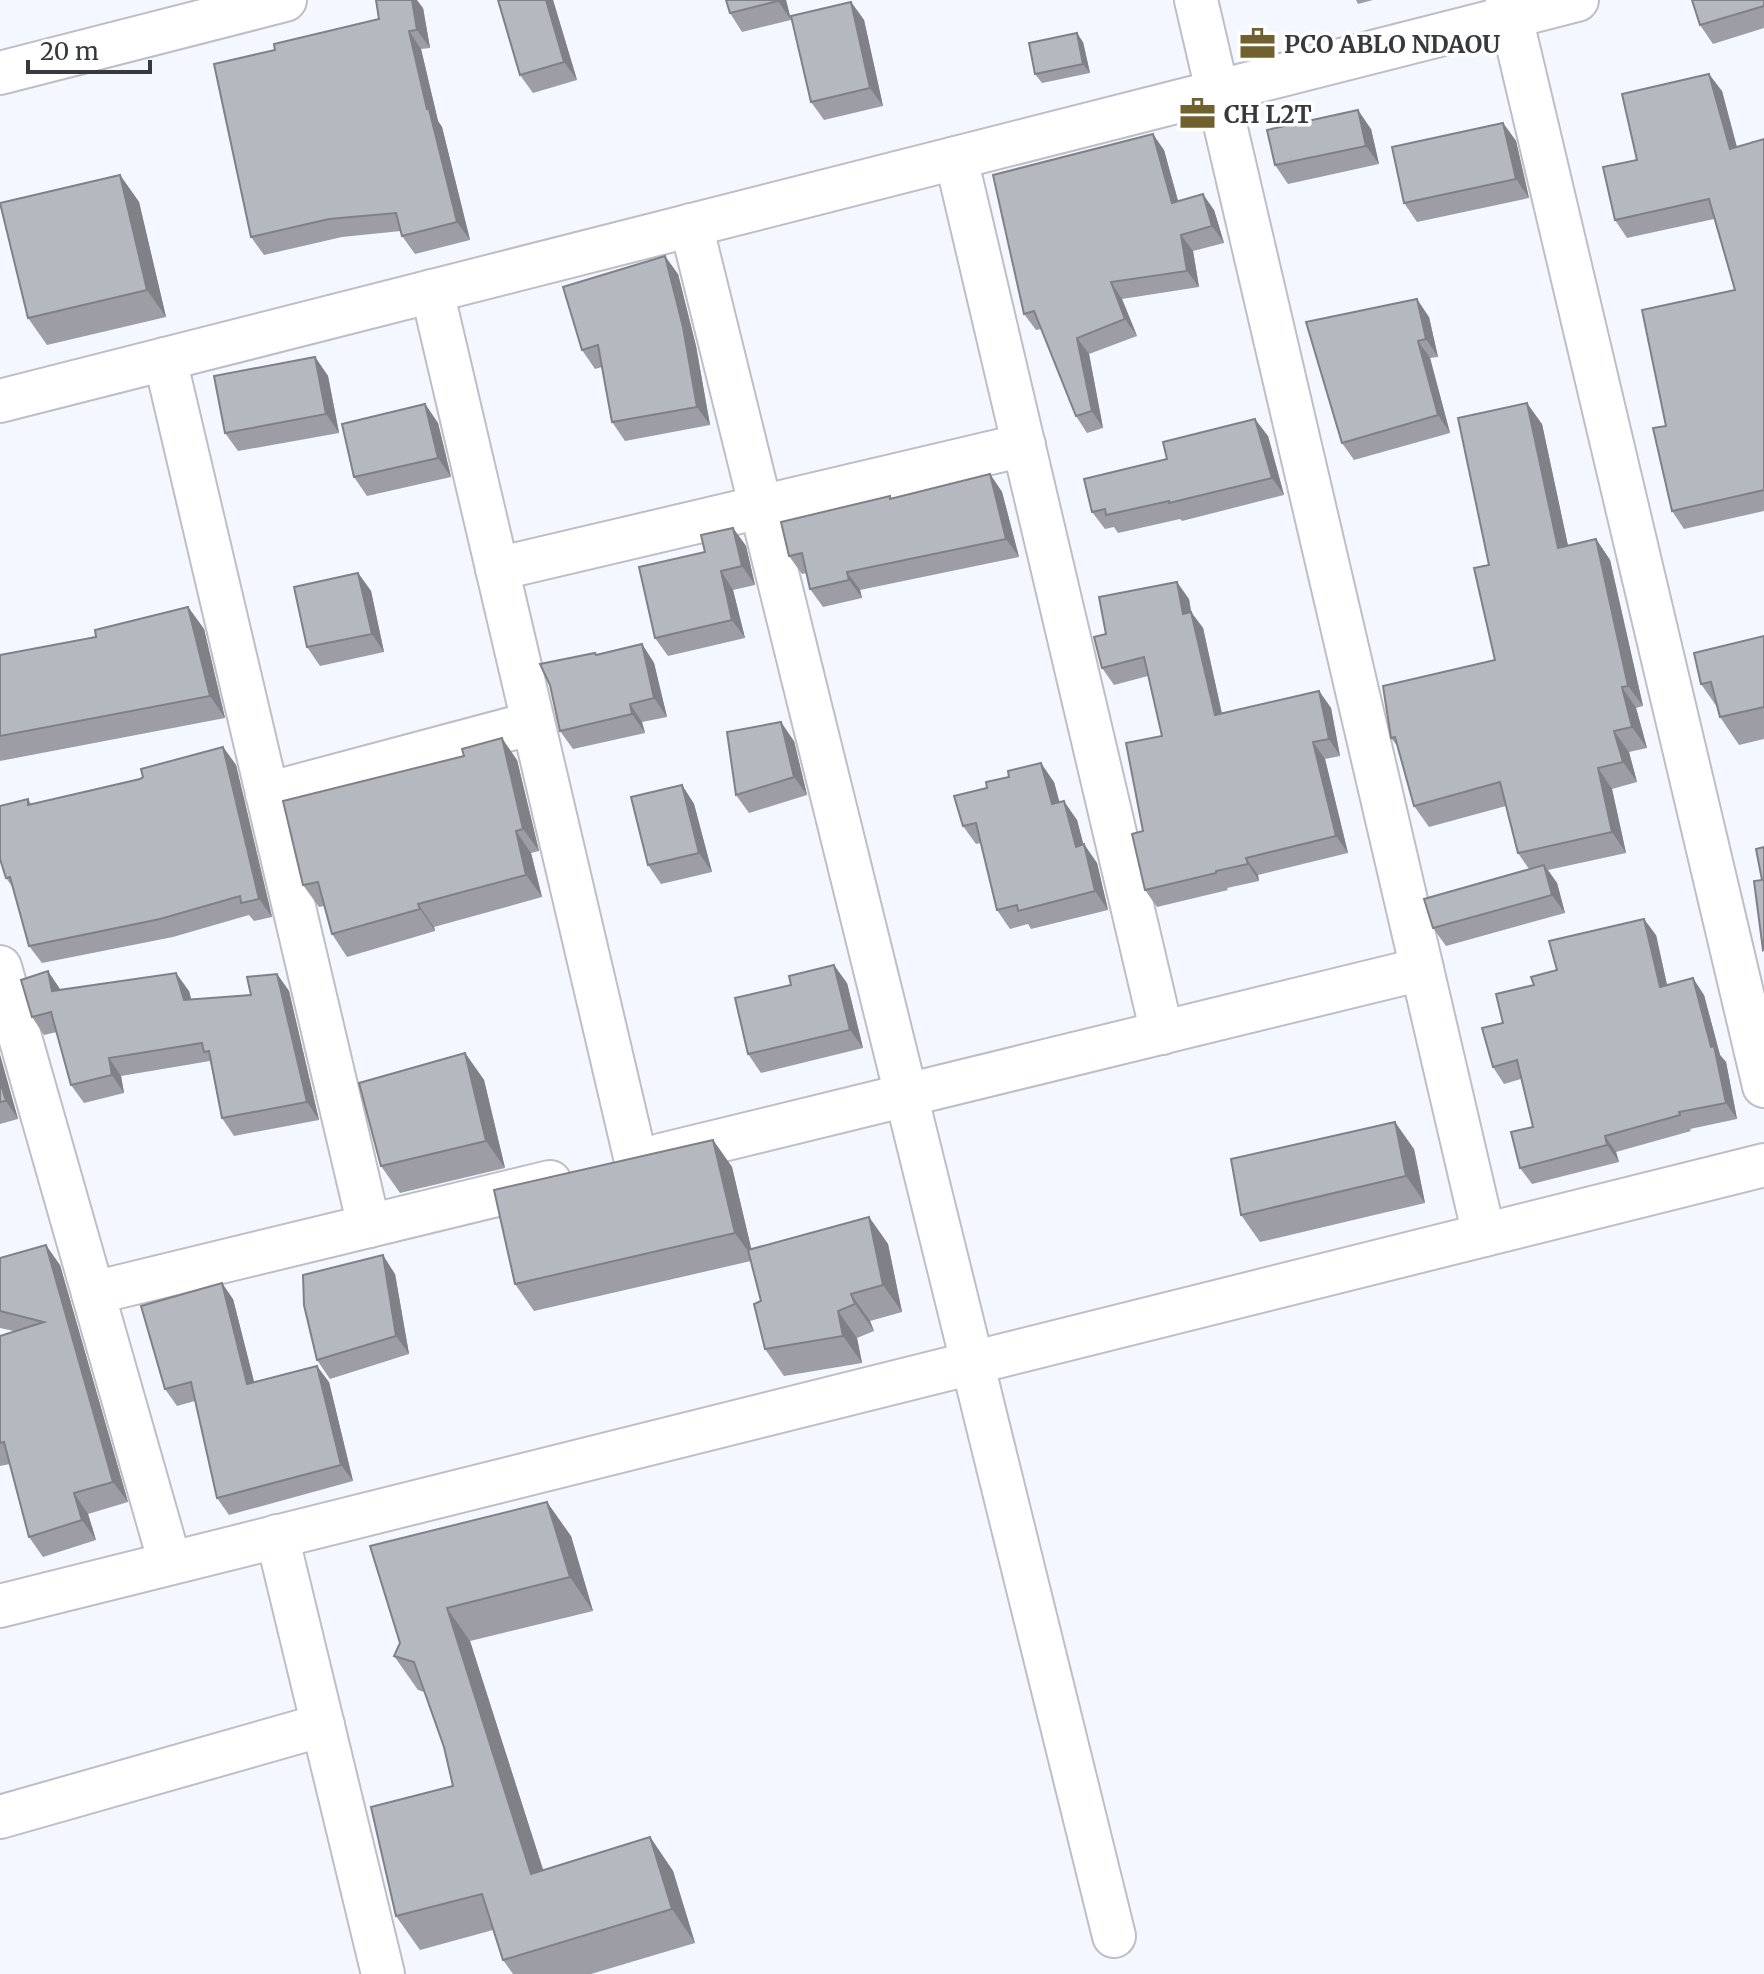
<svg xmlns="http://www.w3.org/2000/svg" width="1764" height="1974" font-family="Merriweather,serif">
<rect width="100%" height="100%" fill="#f4f7ff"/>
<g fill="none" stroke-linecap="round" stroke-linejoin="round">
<defs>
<g id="minor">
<polyline points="1196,0 1484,1235"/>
<polyline points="1507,0 1764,1086"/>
<polyline points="0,73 285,0"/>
<polyline points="956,158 1162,1033"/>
<polyline points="691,225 1114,1936"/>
<polyline points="432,291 636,1161"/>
<polyline points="165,359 369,1226"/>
<polyline points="0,401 1577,0"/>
<polyline points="497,569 1024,445"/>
<polyline points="267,794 533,723"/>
<polyline points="0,967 170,1563"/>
<polyline points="661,1155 1422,969"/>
<polyline points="93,1293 550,1182"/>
<polyline points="277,1536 383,1974"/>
<polyline points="0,1606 1764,1165"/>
<polyline points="0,1817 323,1725"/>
</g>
</defs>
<use href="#minor" stroke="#bdbfc7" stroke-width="46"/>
<use href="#minor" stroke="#fff" stroke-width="42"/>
</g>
<g fill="#9d9ea5">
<polygon points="553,0 577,80 533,93 520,75"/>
<polygon points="726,0 786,0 791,20 742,32 730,13"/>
<polygon points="1356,0 1373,0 1358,4"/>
<polygon points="1764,0 1764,28 1713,44 1700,25"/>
<polygon points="851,2 864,20 883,106 824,120 811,102"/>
<polygon points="423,8 430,48 421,49 438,121 442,127 470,240 415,254 402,236 401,231 342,237 264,255 251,237 275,50"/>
<polygon points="1083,42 1090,73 1042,83 1035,74"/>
<polygon points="1722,91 1737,147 1764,139 1764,511 1684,529 1672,511 1666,426 1735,290 1714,219 1627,238 1615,220 1637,160"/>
<polygon points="1503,123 1516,141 1529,198 1417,222 1404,203"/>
<polygon points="1371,129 1379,164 1288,184 1275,165"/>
<polygon points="1164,150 1178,201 1214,210 1224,243 1193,251 1199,287 1122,299 1137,336 1089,354 1103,428 1087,433 1076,416 1041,329 1036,330 1024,314"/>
<polygon points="120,175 139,202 166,317 47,345 28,318"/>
<polygon points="678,274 696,346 710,425 625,441 612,422 602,367 595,369 582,350"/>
<polygon points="1429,317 1438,357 1430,358 1450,433 1354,460 1342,443"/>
<polygon points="315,357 328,376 339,433 238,451 225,433"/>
<polygon points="425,404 438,423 451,477 367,496 354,477"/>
<polygon points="1542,424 1568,546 1596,539 1610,560 1643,706 1636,708 1647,748 1629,752 1637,782 1612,789 1626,853 1548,870 1557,883 1565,913 1446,946 1433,928 1529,869 1518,853 1506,806 1429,827 1414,806 1398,747 1391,738 1495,660 1489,565"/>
<polygon points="1268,436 1284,495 1182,521 1180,519 1118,533 1114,527 1105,529 1092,512"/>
<polygon points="990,474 1002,492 1019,557 860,590 862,598 823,607 810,589 807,573 802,574 789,556 890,496 891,499"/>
<polygon points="733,528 746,546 755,585 733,590 745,638 668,656 655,638"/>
<polygon points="358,573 371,591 384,652 320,666 307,647"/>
<polygon points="1189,599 1191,612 1203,628 1222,714 1319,691 1331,708 1340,756 1325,759 1348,853 1258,875 1259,881 1227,888 1228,890 1157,907 1145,890 1143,831 1162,736 1148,676 1114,685 1102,668 1106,634"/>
<polygon points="188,607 204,629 225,718 0,761 0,655 96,637"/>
<polygon points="1764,636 1764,739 1739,745 1720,717 1717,707 1701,684"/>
<polygon points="642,644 654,663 667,717 642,722 645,733 573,749 560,731 595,653 597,655"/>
<polygon points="794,741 807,795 749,813 736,795"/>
<polygon points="223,747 236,765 272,917 254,921 249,915 173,937 42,963 29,946 14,889 6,878 28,799 32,805 140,779"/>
<polygon points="517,760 539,851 531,853 542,897 434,927 435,931 347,957 332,934 324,906 319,907 303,885"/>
<polygon points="1054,782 1059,802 1077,820 1083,845 1097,863 1108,910 1031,929 1028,924 1010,929 997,910 981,843 976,844 963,826"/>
<polygon points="682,785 694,804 712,872 661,884 648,865"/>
<polygon points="1656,935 1667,985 1704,995 1720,1055 1726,1062 1737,1119 1690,1129 1691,1131 1616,1152 1619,1162 1532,1184 1520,1168 1533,1127 1521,1079 1504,1084 1493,1067 1503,1023 1557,970"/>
<polygon points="277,974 289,991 319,1120 234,1136 222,1118 210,1061 121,1076 124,1093 84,1103 71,1085 57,1032 44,1035 32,1017 60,989 61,990 189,991 191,999 251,995"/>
<polygon points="847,983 863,1048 761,1073 748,1054"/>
<polygon points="465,1053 484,1080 505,1168 400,1193 381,1166"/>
<polygon points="0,1055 18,1119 0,1124"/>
<polygon points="713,1140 732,1167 751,1249 869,1217 888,1244 902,1312 870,1321 874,1331 857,1338 862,1363 784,1376 765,1349 761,1301 751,1261 534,1311 515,1284"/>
<polygon points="1414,1149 1425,1203 1260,1242 1241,1215"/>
<polygon points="0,1258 60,1265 128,1502 88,1514 96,1540 43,1557 29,1537 10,1464 0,1466 0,1336 14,1331 0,1328"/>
<polygon points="395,1274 409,1354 330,1379 317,1360"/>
<polygon points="233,1299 254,1382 329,1382 353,1481 229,1515 217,1498 195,1401 177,1406 165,1389"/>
<polygon points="571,1536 593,1611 470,1641 543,1870 650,1837 673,1871 695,1943 591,1974 513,1974 503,1960 493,1930 420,1950 396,1916 453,1786 444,1747 424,1692 418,1690 394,1656 400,1643 370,1546"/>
</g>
<g fill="#7f8186">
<polygon points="412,0 417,0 423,8 430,48 417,30"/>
<polygon points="546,0 553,0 577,80 564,62"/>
<polygon points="777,0 786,0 791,20 778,1"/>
<polygon points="851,2 864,20 883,106 870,88"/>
<polygon points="409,31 421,49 438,121 442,127 470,240 457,222 427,109"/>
<polygon points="1077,33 1083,42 1090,73 1083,64"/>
<polygon points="1709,74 1722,91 1742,167 1730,149"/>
<polygon points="1358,110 1371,129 1379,164 1366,146"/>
<polygon points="1503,123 1516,141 1529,198 1516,179"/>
<polygon points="1153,134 1164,150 1183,219 1172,203"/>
<polygon points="120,175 139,202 166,317 147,290"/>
<polygon points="1203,194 1214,210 1224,243 1212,226"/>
<polygon points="1181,235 1193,251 1199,287 1187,271"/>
<polygon points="665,256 678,274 696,346 710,425 697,407"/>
<polygon points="1111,282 1122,299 1137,336 1125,319"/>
<polygon points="1417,299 1429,317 1438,357 1426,339"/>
<polygon points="1077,338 1089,354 1103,428 1092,411"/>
<polygon points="1418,341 1430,358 1450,433 1438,415"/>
<polygon points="315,357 328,376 339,433 326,414"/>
<polygon points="1527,403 1542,424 1573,569 1558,548"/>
<polygon points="425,404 438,423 451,477 438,458"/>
<polygon points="1255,419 1268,436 1284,495 1272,478"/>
<polygon points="990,474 1002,492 1019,557 1006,539"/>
<polygon points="733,528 746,546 755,585 742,566"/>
<polygon points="1596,539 1610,560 1643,706 1628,686"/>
<polygon points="721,571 733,590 745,638 732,620"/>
<polygon points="847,572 860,590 862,598 849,580"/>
<polygon points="358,573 371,591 384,652 372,634"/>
<polygon points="1177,582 1189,599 1194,630 1183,614"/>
<polygon points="188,607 204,629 225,718 210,696"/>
<polygon points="1191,612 1203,628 1226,732 1215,715"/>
<polygon points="642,644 654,663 667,717 654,698"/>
<polygon points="1622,687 1636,708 1647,748 1632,727"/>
<polygon points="1319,691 1331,708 1340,756 1329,739"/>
<polygon points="630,704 642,722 645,733 632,714"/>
<polygon points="781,722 794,741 807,795 794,777"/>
<polygon points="1614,731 1629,752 1637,782 1623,762"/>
<polygon points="502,738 517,760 539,851 523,829"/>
<polygon points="1313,742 1325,759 1348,853 1336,836"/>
<polygon points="223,747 236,765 272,917 259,899"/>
<polygon points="1041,763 1054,782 1065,822 1052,804"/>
<polygon points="1598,768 1612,789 1626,853 1612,832"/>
<polygon points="682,785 694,804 712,872 699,853"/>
<polygon points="1064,801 1077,820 1089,865 1076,847"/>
<polygon points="516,831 531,853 542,897 526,875"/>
<polygon points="1084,844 1097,863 1108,910 1095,891"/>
<polygon points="1246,858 1258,875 1259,881 1248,864"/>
<polygon points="1544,865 1557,883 1565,913 1552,895"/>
<polygon points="418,904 434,927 435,931 420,909"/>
<polygon points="1644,919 1656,935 1671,1003 1660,987"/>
<polygon points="834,965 847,983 863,1048 850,1030"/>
<polygon points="48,971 60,989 64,1009 52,991"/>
<polygon points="176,973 189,991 196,1018 184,1000"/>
<polygon points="277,974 289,991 319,1120 307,1102"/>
<polygon points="1693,978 1704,995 1720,1055 1726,1062 1737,1119 1726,1103"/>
<polygon points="465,1053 484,1080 505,1168 486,1141"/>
<polygon points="0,1055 18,1119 6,1101 0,1081"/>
<polygon points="109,1058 121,1076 124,1093 112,1075"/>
<polygon points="1395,1122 1414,1149 1425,1203 1406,1176"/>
<polygon points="1605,1136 1616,1152 1619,1162 1607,1145"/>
<polygon points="713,1140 732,1167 754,1260 735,1233"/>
<polygon points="869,1217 888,1244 902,1312 883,1285"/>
<polygon points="46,1245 60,1265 128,1502 113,1482"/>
<polygon points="383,1255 395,1274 409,1354 396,1336"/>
<polygon points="222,1283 233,1299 259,1401 247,1384"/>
<polygon points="851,1294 870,1321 874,1331 855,1304"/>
<polygon points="838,1311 857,1338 862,1363 843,1336"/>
<polygon points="317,1366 329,1382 353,1481 341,1465"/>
<polygon points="74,1493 88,1514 96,1540 82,1520"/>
<polygon points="547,1502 571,1536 593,1611 570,1577"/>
<polygon points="447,1608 470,1641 555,1907 531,1874"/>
<polygon points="650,1837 673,1871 695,1943 672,1909"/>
</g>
<g fill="#b6b8c0" stroke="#7f8186" stroke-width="2">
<polygon points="376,0 412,0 417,30 409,31 427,109 429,109 457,222 402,236 396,213 329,219 251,237 214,64 275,50 274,44 379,19"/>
<polygon points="498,0 546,0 564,62 520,75"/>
<polygon points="726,0 777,0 778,1 730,13"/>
<polygon points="1692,0 1764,0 1764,6 1700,25"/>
<polygon points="851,2 870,88 811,102 791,16"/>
<polygon points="1077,33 1083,64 1035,74 1029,43"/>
<polygon points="1709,74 1730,149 1764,139 1764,490 1672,511 1653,428 1666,426 1642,310 1735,290 1709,199 1615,220 1603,167 1637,160 1622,94"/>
<polygon points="1358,110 1366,146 1275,165 1267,130"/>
<polygon points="1503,123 1516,179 1404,203 1392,147"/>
<polygon points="1153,134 1172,203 1203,194 1212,226 1181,235 1187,271 1111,282 1125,319 1077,338 1092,411 1076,416 1034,311 1024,314 993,175"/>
<polygon points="120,175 147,290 28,318 0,203"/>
<polygon points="665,256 683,327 697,407 612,422 598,345 582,350 563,287"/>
<polygon points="1417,299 1426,339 1418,341 1438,415 1342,443 1306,322"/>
<polygon points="315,357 326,414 225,433 214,376"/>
<polygon points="1527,403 1558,548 1596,539 1628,686 1622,687 1632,727 1614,731 1623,762 1598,768 1612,832 1518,853 1500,782 1414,806 1395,737 1391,738 1383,686 1495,660 1474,568 1489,565 1458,418"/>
<polygon points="425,404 438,458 354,477 342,424"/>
<polygon points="1255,419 1272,478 1169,503 1169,501 1106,515 1105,509 1092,512 1084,479 1167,459 1163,442"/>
<polygon points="990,474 1006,539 847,572 849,580 810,589 802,553 789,556 781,522 890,496 890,499"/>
<polygon points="733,528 742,566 721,571 732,620 655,638 639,567 705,552 701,535"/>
<polygon points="358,573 372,634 307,647 294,587"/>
<polygon points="1177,582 1183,614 1191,612 1215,715 1319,691 1329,739 1313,742 1336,836 1246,858 1248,864 1216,871 1216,873 1145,890 1132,834 1143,831 1126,743 1162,736 1144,657 1102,668 1094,637 1106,634 1099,597"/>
<polygon points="188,607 210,696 0,736 0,655 96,637 95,630"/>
<polygon points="1764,636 1764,707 1720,717 1711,682 1701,684 1694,653"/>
<polygon points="642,644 654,698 630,704 632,714 560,731 550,685 540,664 595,653 596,655"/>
<polygon points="781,722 794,777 736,795 727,732"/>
<polygon points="502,738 523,829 516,831 526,875 418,904 420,909 332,934 318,882 303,885 283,801 464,756 462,749"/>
<polygon points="223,747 259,899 241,903 240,896 160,919 29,946 10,877 6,878 0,859 0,806 28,799 28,805 140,779 143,777 141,769"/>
<polygon points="1041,763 1052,804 1064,801 1076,847 1084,844 1095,891 1018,911 1017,905 997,910 976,823 963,826 954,796 987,788 986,782 1009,777 1008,771"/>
<polygon points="682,785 699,853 648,865 631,797"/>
<polygon points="1764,847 1764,949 1763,950 1754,881 1762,880 1756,849"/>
<polygon points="1544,865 1552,895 1433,928 1424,899"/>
<polygon points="1644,919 1660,987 1693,978 1711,1047 1714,1046 1726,1103 1679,1112 1680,1115 1605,1136 1607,1145 1520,1168 1511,1132 1533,1127 1517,1060 1493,1067 1482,1028 1503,1023 1496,994 1534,985 1531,977 1557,970 1549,941"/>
<polygon points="834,965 850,1030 748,1054 735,998 791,985 789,976"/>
<polygon points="48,971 52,991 176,973 184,1000 251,995 247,977 277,974 307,1102 222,1118 209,1051 204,1052 202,1043 109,1058 112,1075 71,1085 51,1012 32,1017 21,980"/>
<polygon points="465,1053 486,1141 381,1166 359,1083"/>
<polygon points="0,1081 6,1101 0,1102"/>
<polygon points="1395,1122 1406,1176 1241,1215 1231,1159"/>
<polygon points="713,1140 735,1233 515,1284 494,1190"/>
<polygon points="869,1217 883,1285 851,1294 855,1304 838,1311 843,1336 765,1349 754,1304 761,1301 748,1250"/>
<polygon points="46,1245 113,1482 74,1493 82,1520 29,1537 4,1442 0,1443 0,1336 44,1322 0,1311 0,1258"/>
<polygon points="383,1255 396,1336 317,1360 304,1305 303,1275"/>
<polygon points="222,1283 247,1384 317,1366 341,1465 217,1498 191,1382 165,1389 141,1306"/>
<polygon points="547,1502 570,1577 447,1608 531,1874 650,1837 672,1909 503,1960 482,1894 396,1916 371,1807 453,1786 444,1747 414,1662 394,1656 400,1643 370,1546"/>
</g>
<defs>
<symbol id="office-bare" viewBox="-9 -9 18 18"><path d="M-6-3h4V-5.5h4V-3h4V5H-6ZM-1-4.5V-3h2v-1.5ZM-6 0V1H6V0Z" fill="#71612f" stroke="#fff" stroke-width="2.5" paint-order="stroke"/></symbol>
</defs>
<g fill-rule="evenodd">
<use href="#office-bare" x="1232" y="18" width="51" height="51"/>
<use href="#office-bare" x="1172" y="88" width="51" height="51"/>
</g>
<g text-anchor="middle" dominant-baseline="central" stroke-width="7" stroke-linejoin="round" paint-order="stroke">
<g font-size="24" font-weight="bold" fill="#38393c" stroke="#fff" text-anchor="start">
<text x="1284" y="44">PCO ABLO NDAOU</text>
<text x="1224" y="114">CH L2T</text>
</g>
</g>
<path d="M28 60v12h122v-12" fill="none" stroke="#38393c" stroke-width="4"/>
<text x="40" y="60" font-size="24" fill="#38393c" stroke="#ffffff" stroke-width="6" paint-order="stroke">20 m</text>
</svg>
